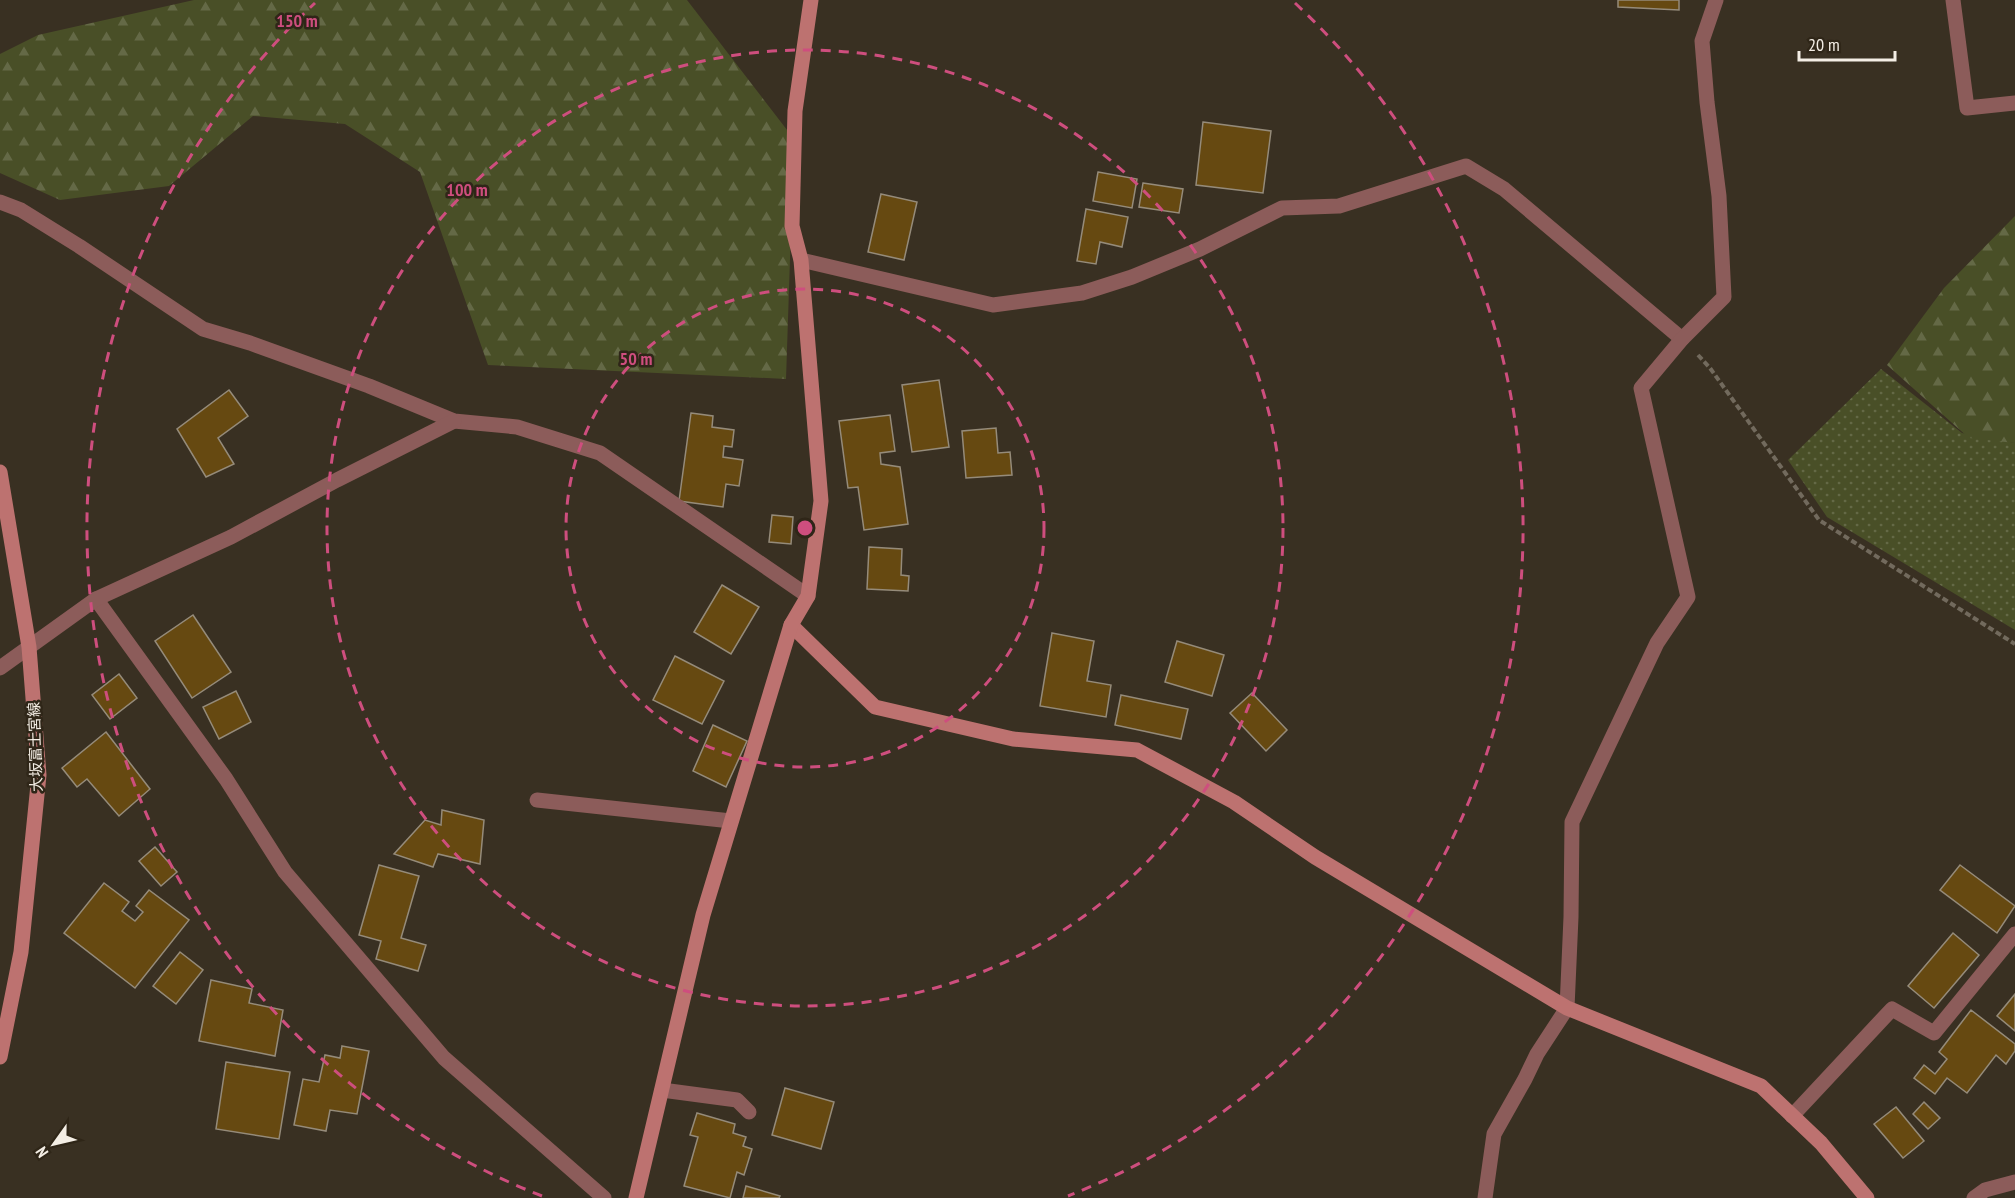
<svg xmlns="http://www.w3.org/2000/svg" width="2015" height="1198" font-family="'PT Sans Narrow','Noto Sans JP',sans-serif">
<defs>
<pattern id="grass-dots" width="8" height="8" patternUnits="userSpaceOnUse" patternTransform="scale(1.5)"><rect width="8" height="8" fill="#494f27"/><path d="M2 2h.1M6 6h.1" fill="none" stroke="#646946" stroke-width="1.8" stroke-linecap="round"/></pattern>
<pattern id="forest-firs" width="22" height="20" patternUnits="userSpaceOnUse" patternTransform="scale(1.5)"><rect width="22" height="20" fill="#494f27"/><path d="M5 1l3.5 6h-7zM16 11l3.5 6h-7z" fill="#646946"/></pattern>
</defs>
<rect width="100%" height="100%" fill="#393022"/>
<polygon fill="url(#grass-dots)" points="1881,369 1962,433 2015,443 2015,630 1827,517 1788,460"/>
<g fill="url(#forest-firs)">
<polygon points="194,0 687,0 794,139 786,379 488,365 420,172 345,124 253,116 169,186 60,200 0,173 0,54 38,35"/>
<polygon points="2015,216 2015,443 1969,438 1887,365 1944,288"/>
</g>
<g fill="#664911" stroke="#958b7a" stroke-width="1.5">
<polygon points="1618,0 1679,0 1679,10 1618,7"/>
<polygon points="1203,122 1271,131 1263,193 1196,185"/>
<polygon points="1098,172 1137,179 1132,208 1093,201"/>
<polygon points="1143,183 1183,189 1179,213 1139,207"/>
<polygon points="881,194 917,202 904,260 868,252"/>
<polygon points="1086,209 1128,217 1122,247 1100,242 1096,264 1077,261"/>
<polygon points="939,380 949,447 912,452 902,385"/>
<polygon points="229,390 248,416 218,438 234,464 206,477 177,429"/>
<polygon points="691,413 713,416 712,427 734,430 732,447 724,446 723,457 743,460 739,486 726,484 723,507 679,501"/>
<polygon points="890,415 895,451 880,453 881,464 900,467 908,524 864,530 858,487 848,488 839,421"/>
<polygon points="996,428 998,453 1010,452 1012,475 966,478 962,431"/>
<polygon points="772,515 793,517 791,544 769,542"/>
<polygon points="869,547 902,549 901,575 909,576 908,591 867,589"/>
<polygon points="722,585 759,607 731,654 694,632"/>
<polygon points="193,615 231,672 192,698 155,641"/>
<polygon points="1052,633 1094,641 1087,681 1111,685 1106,717 1040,706"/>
<polygon points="1177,641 1224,655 1212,696 1165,682"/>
<polygon points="675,656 724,681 702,724 653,700"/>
<polygon points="119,674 137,698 110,719 92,695"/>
<polygon points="236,691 251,722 219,739 203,707"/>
<polygon points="1252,693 1287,730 1266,751 1230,713"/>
<polygon points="1121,695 1188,709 1181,739 1115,725"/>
<polygon points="713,725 747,741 726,787 693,771"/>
<polygon points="106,732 150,789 119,816 87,779 77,787 62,768"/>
<polygon points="442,810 484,820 480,864 438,854 433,867 394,854 425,820 441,825"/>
<polygon points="155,847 177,872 161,886 139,861"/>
<polygon points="379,865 419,876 401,938 426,945 418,971 376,959 381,941 359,935"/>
<polygon points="1960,865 2015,906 1997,933 1940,890"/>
<polygon points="104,883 129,902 122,911 135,921 143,912 136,906 149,890 189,920 135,988 64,933"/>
<polygon points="1953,933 1979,955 1934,1008 1908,986"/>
<polygon points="180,952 203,970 176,1004 153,986"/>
<polygon points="211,980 252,989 249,1003 283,1010 275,1056 199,1041"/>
<polygon points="2015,994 2015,1031 1997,1016"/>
<polygon points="1971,1010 2015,1044 2015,1051 2006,1064 1996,1055 1967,1093 1947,1078 1935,1094 1914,1078 1924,1065 1935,1074 1947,1059 1939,1052"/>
<polygon points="342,1046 369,1051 357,1114 330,1110 326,1131 294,1125 303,1079 319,1082 325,1055 340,1058"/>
<polygon points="226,1062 290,1072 279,1139 216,1129"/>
<polygon points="785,1088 834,1102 821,1149 772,1135"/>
<polygon points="1924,1102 1940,1118 1928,1129 1913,1114"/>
<polygon points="1896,1107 1924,1141 1903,1158 1874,1124"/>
<polygon points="697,1113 735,1124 733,1133 746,1137 743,1146 752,1149 744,1175 737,1172 730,1198 684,1186 698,1137 690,1135"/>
<polygon points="746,1186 780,1196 779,1198 743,1198"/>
</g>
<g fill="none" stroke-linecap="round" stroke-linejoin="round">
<polyline stroke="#726a5d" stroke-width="4" stroke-dasharray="6 3" stroke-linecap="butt" points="1698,355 1710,368 1819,520 2015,644"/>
<g stroke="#8c5c5a" stroke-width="15">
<polyline points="1953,0 1967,108 2015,103"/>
<polyline points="537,800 731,821"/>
<polyline points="662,1090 737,1100 749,1112"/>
<polyline points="1792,1116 1892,1009 1934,1033 2015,934"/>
<polyline points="1974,1198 1985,1190 2015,1182"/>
</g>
<g stroke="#8c5c5a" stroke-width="15">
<polyline points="0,202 21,210 79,246 203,329 250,343 369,386 454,421 517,427 600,453 808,596"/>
<polyline points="801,260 993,305 1082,293 1132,277 1200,249 1282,208 1339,206 1466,166 1504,189 1682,339"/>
<polyline points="96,599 226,779 285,872 444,1058 604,1198"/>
<polyline points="0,668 96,599 231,537 337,480 454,421"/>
<polyline points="1485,1198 1494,1134 1525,1079 1537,1054 1567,1008 1571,917 1572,822 1657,643 1688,597 1641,388 1682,339 1724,297 1719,196 1707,102 1702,41 1716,0"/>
</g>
<g stroke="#bd7270" stroke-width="15">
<polyline points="0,472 29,647 39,775 21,952 0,1057"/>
<polyline points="791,625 875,707 1013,739 1137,750 1234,802 1315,857 1567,1008 1761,1086 1821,1143 1867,1198"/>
<polyline points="636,1198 703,915 791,625 808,596 821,501 801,260 792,226 795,111 811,0"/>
</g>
</g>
<g fill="none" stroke="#ce4e7e" stroke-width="3" stroke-dasharray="10 8">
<circle cx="805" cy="528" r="239"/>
<circle cx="805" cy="528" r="478"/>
<path d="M542 1196A718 718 0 0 1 315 3M1295 3A718 718 0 0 1 1068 1196"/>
</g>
<g text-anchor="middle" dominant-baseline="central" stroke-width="5" stroke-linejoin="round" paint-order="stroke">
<g font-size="15" fill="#f4eee5" stroke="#2f2618">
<text transform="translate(35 747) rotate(-92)">大坂富士宮線</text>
</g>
</g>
<circle cx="805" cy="528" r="9" fill="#ce4e7e" stroke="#2f2618" stroke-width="3"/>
<g font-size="18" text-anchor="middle" font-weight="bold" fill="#ce4e7e" stroke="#2f2618" stroke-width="5" stroke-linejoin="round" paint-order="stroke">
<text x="297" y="27">150 m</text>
<text x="467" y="196">100 m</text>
<text x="636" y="365">50 m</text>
</g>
<g transform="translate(54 1144) rotate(236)" stroke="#2f2618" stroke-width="4.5" paint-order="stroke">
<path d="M0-4.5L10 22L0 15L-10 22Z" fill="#f4eee5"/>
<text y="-9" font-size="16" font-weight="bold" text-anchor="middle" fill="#f4eee5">N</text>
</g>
<path d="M1799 51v9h96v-9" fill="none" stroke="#f4eee5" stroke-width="3"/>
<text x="1808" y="51" font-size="18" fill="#f4eee5" stroke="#2f2618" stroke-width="4.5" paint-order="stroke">20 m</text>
</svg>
